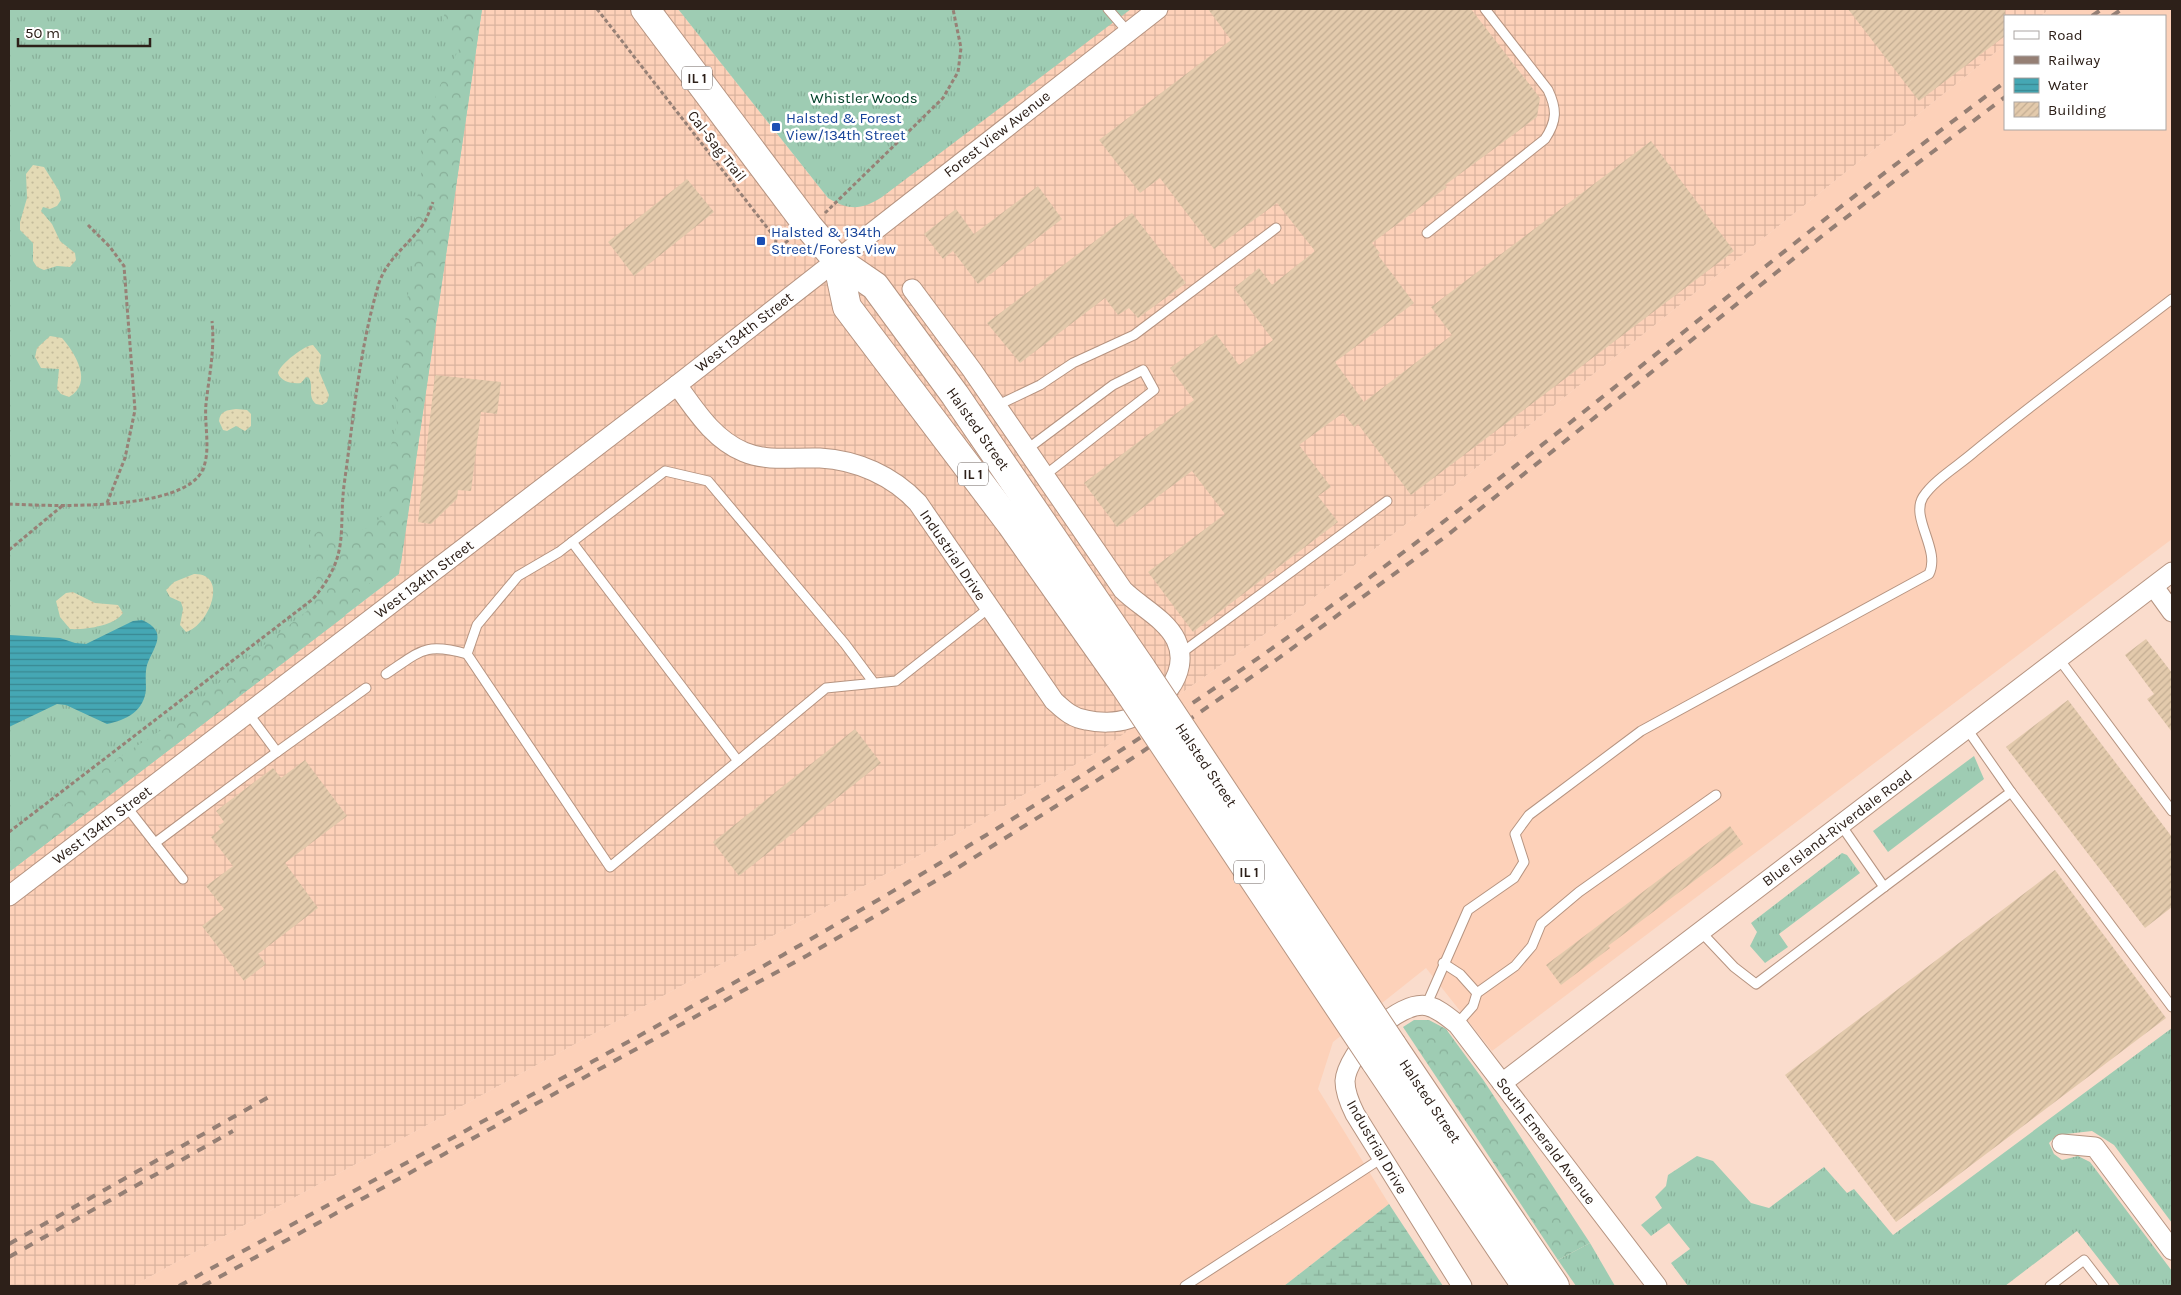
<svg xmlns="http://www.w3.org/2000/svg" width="2181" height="1295" font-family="Karla,sans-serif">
<defs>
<pattern id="industrial-grid" width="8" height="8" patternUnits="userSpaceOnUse" patternTransform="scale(1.25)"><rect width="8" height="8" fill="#fdd1b9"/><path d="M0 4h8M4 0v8" fill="none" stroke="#d9b39e"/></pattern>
<pattern id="grass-tufts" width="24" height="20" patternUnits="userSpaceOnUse" patternTransform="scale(1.25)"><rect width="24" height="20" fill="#9eccb3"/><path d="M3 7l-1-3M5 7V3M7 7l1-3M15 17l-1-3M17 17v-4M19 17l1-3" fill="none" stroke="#88af99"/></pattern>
<pattern id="forest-crowns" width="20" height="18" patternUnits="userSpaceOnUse" patternTransform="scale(1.25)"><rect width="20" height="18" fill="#9eccb3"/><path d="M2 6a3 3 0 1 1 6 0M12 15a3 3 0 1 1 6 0" fill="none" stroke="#88af99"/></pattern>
<pattern id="wetland-marsh" width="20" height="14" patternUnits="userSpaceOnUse" patternTransform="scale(1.25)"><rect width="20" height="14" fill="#9eccb3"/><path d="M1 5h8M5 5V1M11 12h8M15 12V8" fill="none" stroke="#88af99"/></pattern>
<pattern id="sand-dots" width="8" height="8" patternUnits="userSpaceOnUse" patternTransform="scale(1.25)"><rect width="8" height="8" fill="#e3dab5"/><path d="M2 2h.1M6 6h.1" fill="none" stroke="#c3bb9b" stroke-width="1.8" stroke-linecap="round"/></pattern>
<pattern id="water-rules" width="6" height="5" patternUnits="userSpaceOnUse" patternTransform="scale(1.25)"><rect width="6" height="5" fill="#45a7b4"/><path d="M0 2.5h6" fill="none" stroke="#3a8892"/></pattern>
<pattern id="building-hatch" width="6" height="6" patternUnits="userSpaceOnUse" patternTransform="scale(1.25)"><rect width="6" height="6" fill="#e3caac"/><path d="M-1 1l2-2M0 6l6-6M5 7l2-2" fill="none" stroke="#c3ad93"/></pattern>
</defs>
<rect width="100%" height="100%" fill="#fadccc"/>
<polygon fill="url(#industrial-grid)" points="482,9 678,9 828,198 1130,9 2050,9 2041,16 2005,16 2005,45 1296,612 1104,748 915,858 133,1286 9,1286 9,872 399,574"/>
<polygon fill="#fdd1b9" points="2050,9 2172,9 2172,539 1492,1051 1426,968 1333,1042 1318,1089 1389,1204 1284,1286 133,1286 915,858 1104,748 1296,612 2005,45 2005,129 2165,129 2165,16 2041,16"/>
<g fill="url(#grass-tufts)">
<polygon points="9,9 482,9 399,574 9,872"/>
<path d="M678 9H1131L882 197C861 210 850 211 828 198Z"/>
<polygon points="1974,756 1984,779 1888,852 1873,831"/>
<polygon points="1842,853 1847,855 1860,873 1779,934 1788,947 1765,963 1750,946 1757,932 1751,923"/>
<polygon points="2172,1028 2172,1223 2114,1145 2092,1131 2057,1135 2049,1143 2054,1154 2062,1160 2078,1156 2090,1162 2172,1271 2172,1286 2120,1286 2077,1231 2005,1286 1688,1286 1671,1263 1690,1249 1669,1223 1651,1236 1641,1225 1662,1208 1655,1197 1666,1186 1668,1175 1697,1156 1713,1161 1751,1203 1769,1208 1824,1167 1847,1193 1854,1189 1893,1235"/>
<polygon points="1590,1243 1615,1286 1576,1286 1558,1260"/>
</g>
<g fill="url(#forest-crowns)">
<path d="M447 9H482L401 563C380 577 352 589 345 616L9 872V841L48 812 67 803 76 791 118 758 177 720 244 661 307 611 318 572 308 548 311 537 321 529 330 525 350 530H362L372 526 383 515 387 500 386 462 397 425 395 400 396 378 406 346 405 310 416 254 415 211 423 162 421 152 424 136 432 116 436 93 459 49C453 33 436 26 447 9Z"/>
<polygon points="1414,1020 1429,1020 1446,1029 1484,1081 1590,1243 1558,1260 1403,1027"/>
</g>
<polygon fill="url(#wetland-marsh)" points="1389,1204 1443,1286 1284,1286"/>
<g fill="url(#sand-dots)">
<polygon points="33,165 44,167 59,191 61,200 57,206 50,209 43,207 41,211 52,224 60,241 75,253 76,260 70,267 57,266 44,270 37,267 33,261 33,243 20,230 20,222 27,198 26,174"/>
<path d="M50 336 62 338C75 353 94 383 69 397L61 394 57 389 59 369 41 368 35 357 37 348Z"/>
<path d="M313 345 321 355 319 371 329 395 327 402 322 405 316 404C307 396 314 387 309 378L306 377 301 383C292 384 281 382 278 373 280 364 305 345 313 345Z"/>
<path d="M236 409 247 410 251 414V426L245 431 236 426 227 431 223 430 219 421C220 411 227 410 236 409Z"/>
<path d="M194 574C229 573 210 625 186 632L180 625 183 609 181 602 170 597 166 590 174 582Z"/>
<path d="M73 592 95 603 118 605 123 613C115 626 84 630 70 629L60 617 56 601 66 593Z"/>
</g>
<path fill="url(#water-rules)" d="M142 620C169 632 154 646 147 665 145 672 146 681 146 688 145 711 126 720 107 724L66 705 57 704 9 727V635L60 638 75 643 86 644 133 621Z"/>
<g fill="url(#building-hatch)">
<polygon points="1208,9 1471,9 1540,98 1537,117 1445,185 1447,187 1372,243 1380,253 1378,255 1414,303 1335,362 1364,402 1452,335 1431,307 1651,141 1734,251 1411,495 1358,424 1354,427 1343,413 1299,445 1331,487 1318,496 1338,522 1193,632 1148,572 1225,514 1192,471 1117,527 1084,483 1194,400 1170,368 1216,334 1239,365 1273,340 1234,288 1259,268 1272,285 1315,251 1277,203 1214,249 1160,178 1140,193 1099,140 1231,40"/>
<polygon points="1848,9 2005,9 2005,36 1919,101"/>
<polygon points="687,179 714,212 634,276 608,242"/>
<polygon points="1038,186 1062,219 978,284 953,251 943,259 924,234 956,209 974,234"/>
<polygon points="1132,213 1186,283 1138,318 1129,308 1118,315 1105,298 1020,363 987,323"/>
<polygon points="435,375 501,382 497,414 481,412 471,491 458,490 457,499 431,524 418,522"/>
<polygon points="2146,639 2172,673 2172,732 2147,699 2154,694 2125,655"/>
<polygon points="2068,700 2172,837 2172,907 2145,928 2006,747"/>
<polygon points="855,729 881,763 739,876 713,842"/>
<polygon points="305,760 347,816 285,863 318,908 258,954 266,964 244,981 202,926 224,909 206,886 233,866 211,837 220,829 218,826 224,822 216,811 273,768 281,778"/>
<polygon points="1730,826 1743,844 1608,946 1610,948 1561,985 1546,965"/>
<polygon points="2055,870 2166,1018 1896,1222 1785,1075"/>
</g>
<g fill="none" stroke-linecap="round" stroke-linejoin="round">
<defs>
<g id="service">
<polyline points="1108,9 1128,32"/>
<path d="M1427 233 1545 139C1557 121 1557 109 1548 90L1485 9"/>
<polyline points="996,406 1040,385 1073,363 1134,335 1276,228"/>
<polyline points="1026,450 1113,385 1143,370 1154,390 1044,476"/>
<polyline points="572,542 738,761"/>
<polyline points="1180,654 1387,501"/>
<polyline points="2059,659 2172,811"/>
<path d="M386 674C421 651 424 642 467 654"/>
<polyline points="874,683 845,644 708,481 665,471 559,552 518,576 477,625 467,654 610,867 826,688 896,681 989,608"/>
<polyline points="248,713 277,752 366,688"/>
<polyline points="2011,792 2172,1007"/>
<polyline points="126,806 183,879"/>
<polyline points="1841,825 1884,887 2011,792 1967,729"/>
<polyline points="155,843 277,752"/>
<polyline points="1701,932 1734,967 1756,984 1884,887"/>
<polyline points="1443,963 1460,974 1477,993 1515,966 1532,946 1541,924 1579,892 1716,795"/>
<path d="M1426 1006 1468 910 1514 878 1524 862 1515 834 1529 815 1641 731 1929 574C1941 550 1910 518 1923 497 1934 480 1958 466 1974 452 2038 399 2106 350 2172 299"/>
<polyline points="1457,1024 1473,1006 1477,993"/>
<polyline points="1185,1286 1382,1158"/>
<polyline points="2050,1286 2084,1260 2104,1286"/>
</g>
<g id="minor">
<path d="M677 385C696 411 713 439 744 452 768 462 794 457 820 458 857 460 893 476 918 503L1054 701C1064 710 1072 718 1086 720 1099 723 1116 723 1128 719 1158 709 1192 674 1176 640 1166 619 1139 606 1123 590L972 370 912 289"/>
<polyline points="2154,587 2172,612"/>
<polyline points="9,896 677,385 1158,9"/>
<polyline points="1502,1083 2172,572"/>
<polyline points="2062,1144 2095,1147 2172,1250"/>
<path d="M1462 1286 1355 1114C1350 1104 1345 1093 1345 1081 1347 1053 1398 999 1428 1006 1439 1009 1448 1017 1457 1024L1657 1286"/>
</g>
<g id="primary">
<polyline points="645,9 808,226 837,260 875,286 955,395 1142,669"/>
<polyline points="837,260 847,307 1011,524 1123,683"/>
<polyline points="1392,1045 1555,1286"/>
<polyline points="1375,1061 1526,1286"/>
</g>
</defs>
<use href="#service" stroke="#b69481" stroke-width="11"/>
<use href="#minor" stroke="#b69481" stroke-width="21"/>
<use href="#primary" stroke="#b69481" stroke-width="30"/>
<g stroke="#978176" stroke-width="3" stroke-dasharray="4 2.5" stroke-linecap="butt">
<polyline points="597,9 776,239 775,251"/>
<polyline points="825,213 943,98 958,72 961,48 953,9"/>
<polyline points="88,225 110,247 124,266 135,410 125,458 107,503"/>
<polyline points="775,251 790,239"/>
<path d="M9 504C50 506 185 512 203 469 211 450 204 424 206 404 209 376 215 350 212 321"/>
<polyline points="9,550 62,506"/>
<path d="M9 832 313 599C352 553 337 531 345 478 354 413 360 346 379 283 388 257 409 245 424 223 428 216 430 209 433 202"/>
</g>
<use href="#service" stroke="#fff" stroke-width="9"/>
<use href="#minor" stroke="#fff" stroke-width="19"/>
<use href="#primary" stroke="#fff" stroke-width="28"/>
<g stroke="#957f74" stroke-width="4" stroke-dasharray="9 9" stroke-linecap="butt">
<polyline points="2092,16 2102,9"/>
<polyline points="2112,16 2122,9"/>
<polyline points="9,1244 274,1094"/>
<polyline points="9,1257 233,1131"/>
<path d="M179 1286C523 1098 874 918 1200 698 1423 548 1627 375 1838 209 1893 166 1949 124 2005 82"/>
<polyline points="203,1286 808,955 951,872 1139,754 1276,660 1445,537 1827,232 2005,97"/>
</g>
<defs>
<g id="primary-bridge">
<polyline points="1142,669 1392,1045"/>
<polyline points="1123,683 1375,1061"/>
</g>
</defs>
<use href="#primary-bridge" stroke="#b69481" stroke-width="30" stroke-linecap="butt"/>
<use href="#primary-bridge" stroke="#fff" stroke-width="28"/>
</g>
<g fill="#1a4fb4" stroke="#fff" stroke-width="2">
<rect x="771" y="122" width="10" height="10" rx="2.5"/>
<rect x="756" y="236" width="10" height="10" rx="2.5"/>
</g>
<g text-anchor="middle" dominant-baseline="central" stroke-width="5" stroke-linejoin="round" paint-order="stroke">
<g fill="#fff" stroke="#6c635e" stroke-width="1">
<rect x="682" y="66.5" width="30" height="23" rx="4"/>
<rect x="958" y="462.5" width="30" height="23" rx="4"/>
<rect x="1234" y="860.5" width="30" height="23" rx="4"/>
</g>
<g font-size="14" font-weight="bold" fill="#2d2019">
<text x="697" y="78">IL 1</text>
<text x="973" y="474">IL 1</text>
<text x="1249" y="872">IL 1</text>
</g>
<g font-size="15" fill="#014128" stroke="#fff">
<text x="864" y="98">Whistler Woods</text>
</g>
<g font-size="15" fill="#164399" stroke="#fff" text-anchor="start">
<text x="786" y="118">Halsted &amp; Forest<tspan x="786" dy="17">View/134th Street</tspan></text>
<text x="771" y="232">Halsted &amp; 134th<tspan x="771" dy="17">Street/Forest View</tspan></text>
</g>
<g font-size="15" fill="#2d2019" stroke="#fff">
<text transform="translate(997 134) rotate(-38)">Forest View Avenue</text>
<text transform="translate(717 146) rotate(52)">Cal-Sag Trail</text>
<text transform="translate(744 332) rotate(-38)">West 134th Street</text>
<text transform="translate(978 429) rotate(55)">Halsted Street</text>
<text transform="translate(953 555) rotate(56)">Industrial Drive</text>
<text transform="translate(424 579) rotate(-37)">West 134th Street</text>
<text transform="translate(1206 765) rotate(56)">Halsted Street</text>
<text transform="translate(102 825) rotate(-37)">West 134th Street</text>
<text transform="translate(1837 828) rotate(-37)">Blue Island-Riverdale Road</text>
<text transform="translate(1430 1101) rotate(56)">Halsted Street</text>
<text transform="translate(1546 1141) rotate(53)">South Emerald Avenue</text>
<text transform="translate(1377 1147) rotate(60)">Industrial Drive</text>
</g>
</g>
<rect width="2181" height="1295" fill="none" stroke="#2d2019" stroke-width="20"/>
<rect x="2004" y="15" width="162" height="115" fill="#ffffff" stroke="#aba6a3"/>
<rect x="2014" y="31" width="25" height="8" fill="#ffffff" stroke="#aba6a3"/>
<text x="2048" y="40" font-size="15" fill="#2d2019">Road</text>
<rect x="2014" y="56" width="25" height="8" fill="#957f74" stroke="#aba6a3"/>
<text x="2048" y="65" font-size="15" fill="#2d2019">Railway</text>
<rect x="2014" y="78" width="25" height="15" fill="url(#water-rules)" stroke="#aba6a3"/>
<text x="2048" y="90" font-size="15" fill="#2d2019">Water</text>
<rect x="2014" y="102" width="25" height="15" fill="url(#building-hatch)" stroke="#aba6a3"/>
<text x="2048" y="115" font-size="15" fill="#2d2019">Building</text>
<path d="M18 38v8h132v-8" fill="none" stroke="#2d2019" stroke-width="2.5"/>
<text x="25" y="38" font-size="15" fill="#2d2019" stroke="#ffffff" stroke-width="4" paint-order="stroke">50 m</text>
</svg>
